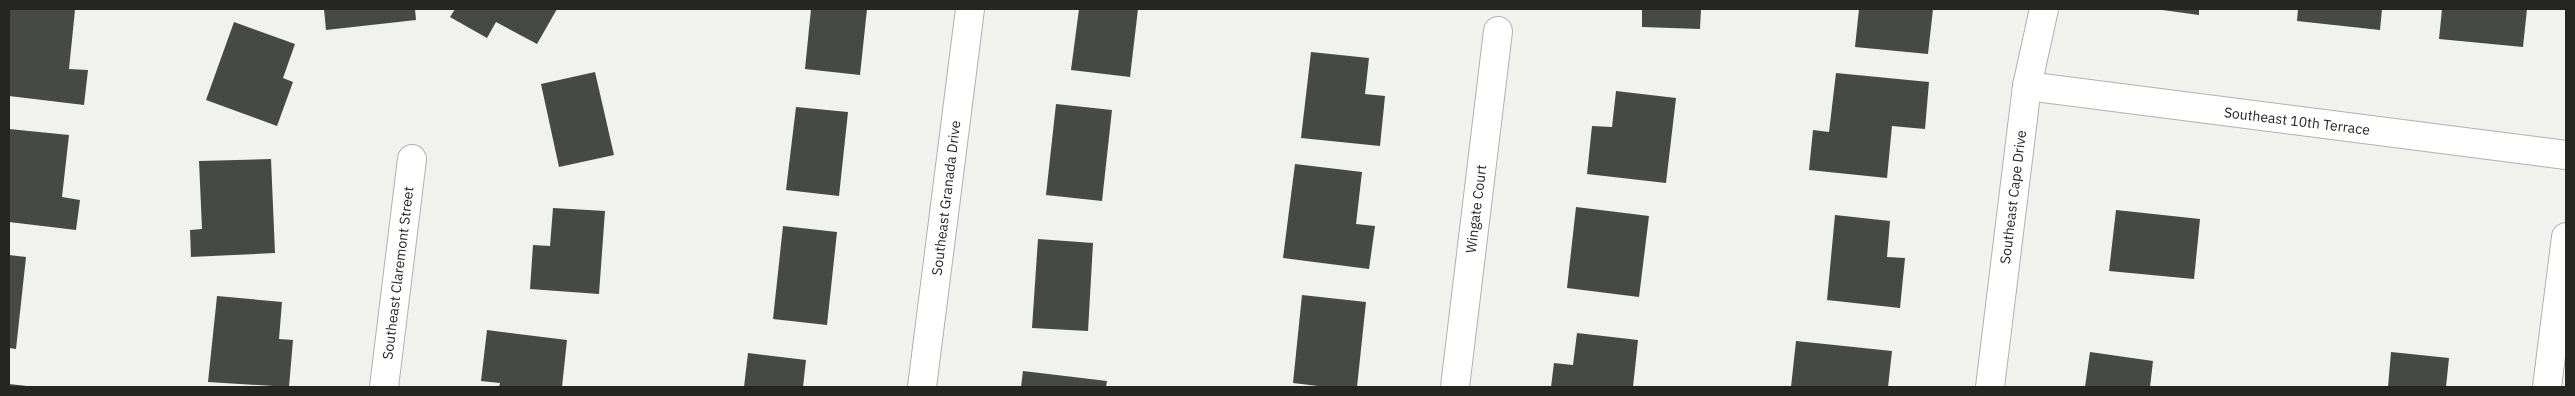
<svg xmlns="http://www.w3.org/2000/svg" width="2575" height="396" font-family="'IBM Plex Sans',sans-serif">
<rect width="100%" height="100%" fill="#f1f2ed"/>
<g fill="#464946">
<polygon points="9,9 75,10 69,69 88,70 84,105 9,96"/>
<polygon points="324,9 415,9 416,20 326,30"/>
<polygon points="455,9 557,9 537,44 496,22 487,38 450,17"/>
<polygon points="811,9 867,9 860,75 805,69"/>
<polygon points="1079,9 1138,9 1130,77 1071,70"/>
<polygon points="1642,9 1701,9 1700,29 1642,27"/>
<polygon points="1859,9 1933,9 1928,54 1855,47"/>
<polygon points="2155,9 2199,9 2199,15"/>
<polygon points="2298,9 2382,9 2380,30 2297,21"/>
<polygon points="2442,9 2527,9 2523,47 2439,39"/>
<polygon points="234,22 295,44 283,78 293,82 277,126 206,100"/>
<polygon points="1311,52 1369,58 1365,94 1385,96 1380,146 1301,138"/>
<polygon points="595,72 614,155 559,167 541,84"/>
<polygon points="1836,73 1929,82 1925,129 1892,126 1887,178 1809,170 1813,130 1829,132"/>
<polygon points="1616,91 1676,98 1666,183 1587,174 1592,126 1612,127"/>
<polygon points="1056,104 1112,110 1102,201 1046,195"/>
<polygon points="796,107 848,112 839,196 786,190"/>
<polygon points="9,129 69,135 62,197 80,200 76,230 9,222"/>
<polygon points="271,159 275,253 191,257 190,230 202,229 199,161"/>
<polygon points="1295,164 1362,172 1356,224 1375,226 1369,269 1283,258"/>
<polygon points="1576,207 1649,216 1639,297 1567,288"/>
<polygon points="553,208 605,211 599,294 530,289 533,245 550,246"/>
<polygon points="2116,210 2200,219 2194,279 2109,271"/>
<polygon points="1835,215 1890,221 1887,257 1905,258 1900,308 1827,300"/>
<polygon points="783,226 837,232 827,325 773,319"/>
<polygon points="1038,239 1093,243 1088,331 1032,328"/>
<polygon points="9,255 26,257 16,349 9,348"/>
<polygon points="1302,295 1366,302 1357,387 1326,387 1293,383"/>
<polygon points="217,296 282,302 279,339 293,340 289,387 208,382"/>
<polygon points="487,330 567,340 562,387 499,387 500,383 481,381"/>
<polygon points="1577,333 1638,340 1633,387 1551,387 1554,363 1573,365"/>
<polygon points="1796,341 1892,351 1888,387 1791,387"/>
<polygon points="2090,352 2153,361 2150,387 2085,387"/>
<polygon points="2391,352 2449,358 2446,387 2388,387"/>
<polygon points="748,353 806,360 803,387 744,387"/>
<polygon points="1023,371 1107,381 1106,387 1021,387"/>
<polygon points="9,384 27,386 27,387 9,387"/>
</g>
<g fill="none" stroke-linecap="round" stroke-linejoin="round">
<defs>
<g id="street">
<polyline points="2027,86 2566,155"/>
<polyline points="384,387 412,159"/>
<polyline points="922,387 970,9"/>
<polyline points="1455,387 1498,31"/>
<polyline points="1990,387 2027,86 2044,9"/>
<polyline points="2547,387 2566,237"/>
</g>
</defs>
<use href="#street" stroke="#b0b1ad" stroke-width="30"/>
<use href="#street" stroke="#fff" stroke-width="28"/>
</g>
<g text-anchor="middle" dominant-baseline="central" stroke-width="5" stroke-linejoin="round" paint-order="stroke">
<g font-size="14" fill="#252624" stroke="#fff">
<text transform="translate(2297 121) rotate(7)">Southeast 10th Terrace</text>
<text transform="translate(2013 197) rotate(-83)">Southeast Cape Drive</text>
<text transform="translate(946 198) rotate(-83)">Southeast Granada Drive</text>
<text transform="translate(1476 209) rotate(-83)">Wingate Court</text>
<text transform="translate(398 273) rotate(-83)">Southeast Claremont Street</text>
</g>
</g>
<rect width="2575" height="396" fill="none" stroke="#252624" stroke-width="20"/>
</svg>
